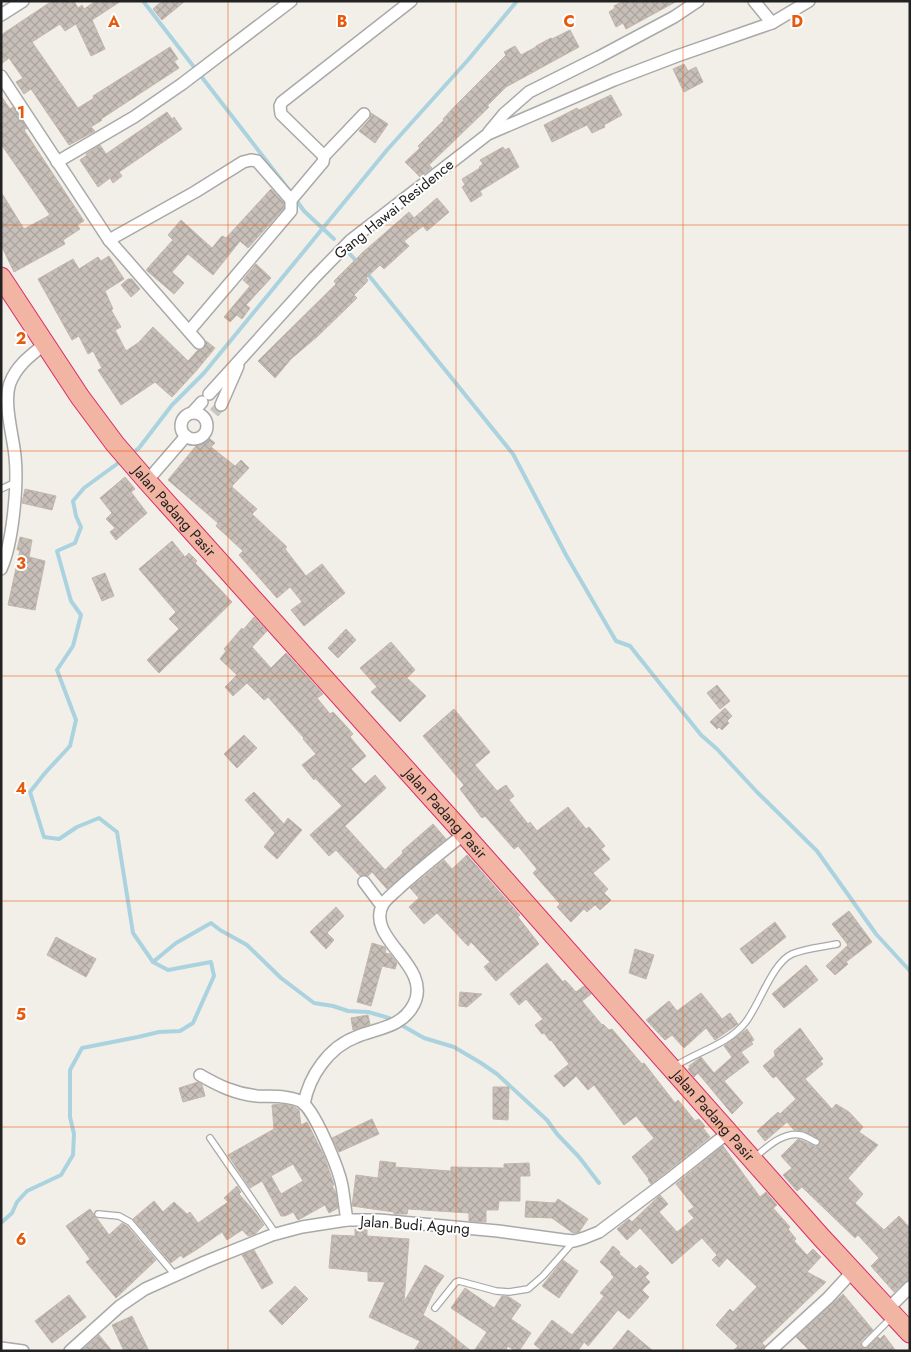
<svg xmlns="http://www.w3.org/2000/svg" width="911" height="1352" font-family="Jost,sans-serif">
<defs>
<pattern id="building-cross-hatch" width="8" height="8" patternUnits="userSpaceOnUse" patternTransform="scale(1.25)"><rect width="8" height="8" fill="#c7bfb8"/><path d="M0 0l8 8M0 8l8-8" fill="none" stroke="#aba49e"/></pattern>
</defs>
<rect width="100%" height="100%" fill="#f2efe9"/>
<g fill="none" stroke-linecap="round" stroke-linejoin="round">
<g stroke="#aad3df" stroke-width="4">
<polyline points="143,1 289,190"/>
<polyline points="294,197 304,211 334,239"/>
<polyline points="349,253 358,263"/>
<polyline points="366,272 513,454 566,555 616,641 630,646 701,735 717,749 757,792 817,851 876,934 910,971"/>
<polyline points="131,454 139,448 172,405 204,373 387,150 468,60 517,1"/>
<polyline points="153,962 176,943 211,923 220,930 247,945 281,978 314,1003 333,1006 348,1011 368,1012 389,1018 424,1038 454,1047 481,1063 497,1074 547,1120 557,1134 579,1157 599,1183"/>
<polyline points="1,1223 12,1213 17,1202 27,1191 61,1175 73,1155 74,1134 70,1117 70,1070 82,1048 138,1037 159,1032 180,1031 193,1023 214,976 211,962 168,970 153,962 133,933 117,832 99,818 77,827 59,839 44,837 30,792 45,773 70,746 76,720 57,670 73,646 81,615 71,601 57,551 75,543 81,527 76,516 73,501 84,488 121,461"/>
</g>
</g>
<g fill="url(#building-cross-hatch)" stroke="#c4b6ab" fill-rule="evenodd">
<polygon points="52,1 74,1 78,8 82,5 84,9 96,1 121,1 92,20 105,49 91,56 76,24 65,31 60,24 32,42 78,108 94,98 93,96 170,47 178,59 174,61 179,68 101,119 102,120 91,127 95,131 69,145 31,89 24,94 16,82 23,78 9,58 1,64 1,35"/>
<polygon points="162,1 185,1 162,20 153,9"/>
<polygon points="623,1 677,1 626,29 623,23 616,27 609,12 615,8 614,6"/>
<polygon points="570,30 579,47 506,87 487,106 489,107 429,165 432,168 429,170 420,177 405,162 420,148 418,146 444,120 443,119 456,105 506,55 504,52 515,46 521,55 536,47 536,46 551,38 552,39"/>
<polygon points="684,64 688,71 696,67 703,82 684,92 673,69"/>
<polygon points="611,95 622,115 604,125 605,127 592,133 587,125 552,142 544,125 577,108 579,110"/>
<polygon points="1,96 10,109 13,107 27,128 24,130 84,221 77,225 80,229 63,240 65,244 14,272 1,245 1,192 24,229 50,215 1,144"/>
<polygon points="167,112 172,119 174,117 182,129 119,172 122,176 113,183 110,178 98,187 80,160 87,155 86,154 100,145 106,154"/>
<polygon points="371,113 388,124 375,143 359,131 370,119"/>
<polygon points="503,147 505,150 509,148 519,167 480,191 482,195 471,202 462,187 465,185 462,179 480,168 479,167 483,164 480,160"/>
<polygon points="271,189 284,203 284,208 248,248 240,241 213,275 188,254 172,272 184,283 174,294 146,270 173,240 168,235 181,220 212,248 222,236 226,238"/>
<polygon points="437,198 449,212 427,231 423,226 404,241 409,246 384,269 380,265 366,278 368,280 366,283 354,295 357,298 319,335 291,359 275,378 258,361 336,284 334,281 362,253 409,212 414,218"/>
<polygon points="109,256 124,279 105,291 113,309 111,310 121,327 115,330 126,351 138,343 153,327 188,361 198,350 204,348 206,341 215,348 196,371 172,397 155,382 121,405 98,370 102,368 93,351 88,354 79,336 72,340 38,279 73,259 79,269 98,257 101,261"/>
<polygon points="256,264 271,278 246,305 250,308 242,319 237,315 230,322 224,317 250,286 243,280"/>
<polygon points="128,279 132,279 140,289 131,297 121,285"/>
<polygon points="205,435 215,443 211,447 235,466 241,460 249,468 232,486 232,487 257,509 252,514 287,547 285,549 306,576 322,564 345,593 304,626 291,610 302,602 290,587 277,598 239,555 243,551 216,526 218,523 168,480"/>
<polygon points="125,477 135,489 131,492 147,513 116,540 110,532 115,528 106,519 112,513 100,498"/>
<polygon points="25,489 56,496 52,510 22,503"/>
<polygon points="20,537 32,540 29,557 45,561 35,610 8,605 20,550 17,550"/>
<polygon points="172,541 185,557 189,553 197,561 195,563 232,602 159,673 147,660 179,629 169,619 176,612 139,569"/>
<polygon points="105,573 114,596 102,601 92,578"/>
<polygon points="254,617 267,631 252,647 271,668 286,653 323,694 317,698 330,714 333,712 347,727 353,734 350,737 366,756 351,769 365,784 375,775 386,788 345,826 385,870 403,853 402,851 433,824 446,839 387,889 372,872 368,876 364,875 360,876 336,850 329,856 310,835 342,806 315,778 314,780 302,765 316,754 303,739 304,738 268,697 264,700 247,683 233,696 225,687 237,675 220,659 226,651 224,649 242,628 243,630"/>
<polygon points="346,629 356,640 338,658 328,648"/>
<polygon points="391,642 415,670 407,678 426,696 400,722 371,692 377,687 360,668"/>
<polygon points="717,685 730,701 720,709 707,693"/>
<polygon points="725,708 732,716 727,721 729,723 722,730 719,727 717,729 710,722"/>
<polygon points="454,709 490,752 475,765 497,791 506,785 514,796 509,800 528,824 530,822 537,831 568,807 586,829 589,827 605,846 601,849 610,859 593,873 608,889 604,893 611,900 600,910 595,905 587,912 584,909 571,922 557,907 560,904 533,873 537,869 518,846 514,849 485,816 482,818 460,789 464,785 423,736"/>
<polygon points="244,735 257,748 237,768 224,754"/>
<polygon points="254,792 284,824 288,818 302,830 277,859 264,847 275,833 245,800"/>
<polygon points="467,855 520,915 518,917 539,944 496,981 484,967 490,962 471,942 468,946 437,913 424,924 409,907 419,898 410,888 444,860 452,869"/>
<polygon points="336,907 344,916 327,933 334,940 326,949 310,932"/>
<polygon points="849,911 872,942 846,962 848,964 835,975 826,966 848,945 832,924"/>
<polygon points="775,922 786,937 752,964 740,949"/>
<polygon points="56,937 96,959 86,977 47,955"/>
<polygon points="372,943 385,947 386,949 385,953 390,954 397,963 395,969 382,966 371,1006 357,1002"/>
<polygon points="635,949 654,955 646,979 629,973"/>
<polygon points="547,963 563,982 565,980 576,992 584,986 591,994 582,1001 602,1025 603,1024 609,1030 612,1029 642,1064 644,1063 675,1103 678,1100 695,1121 699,1119 705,1126 703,1128 710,1137 651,1184 648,1180 649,1179 632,1157 654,1138 636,1116 624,1125 594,1085 588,1090 576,1076 564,1087 554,1076 569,1064 551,1040 550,1041 544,1033 542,1034 535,1025 543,1019 526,999 519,1005 510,994"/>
<polygon points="806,965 818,980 784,1008 772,994"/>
<polygon points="460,992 482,994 467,1007 459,1006"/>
<polygon points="701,993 722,1019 730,1013 738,1024 715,1040 706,1028 684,1048 672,1035 665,1040 646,1020 669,1001 677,1011"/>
<polygon points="368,1015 370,1024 353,1030 351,1018"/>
<polygon points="800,1028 823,1059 820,1061 823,1064 805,1079 832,1109 836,1104 849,1112 863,1127 859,1132 878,1145 848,1178 863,1194 855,1203 884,1230 899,1216 910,1228 910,1280 905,1282 894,1292 871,1266 879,1258 858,1235 855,1238 802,1187 797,1191 783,1175 792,1168 781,1156 798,1139 816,1147 820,1143 819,1139 804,1131 794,1130 787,1122 765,1141 757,1131 778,1112 780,1114 796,1099 776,1076 773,1078 763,1066 775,1056 774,1051"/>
<polygon points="747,1029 754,1040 751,1042 753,1044 741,1052 749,1062 724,1081 743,1103 732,1114 698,1073 694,1077 688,1069 690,1068 689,1066 701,1057 714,1073 732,1057 724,1046"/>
<polygon points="198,1082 202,1085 205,1096 183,1102 179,1088"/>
<polygon points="493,1087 509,1087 508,1120 493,1119"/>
<path d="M284 1104 293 1106 299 1110 301 1125 307 1122 324 1156 334 1185 332 1186 336 1193 338 1208 329 1213 325 1205 298 1220 293 1212 285 1216H281L262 1181 250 1188 228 1155 274 1129 272 1105ZM293 1164 303 1181 281 1194 271 1176Z"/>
<polygon points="372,1119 379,1134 339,1152 332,1138"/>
<polygon points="723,1146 760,1197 766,1192 777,1205 773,1208 790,1227 788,1229 796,1239 794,1241 807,1255 813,1249 821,1257 807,1272 826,1282 762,1343 765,1346 763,1351 733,1351 738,1346 716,1325 730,1309 733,1312 757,1287 727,1258 719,1267 712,1260 717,1255 702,1238 672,1264 640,1228 627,1240 617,1229 629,1219 632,1222 660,1195 668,1204 659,1212 677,1232 694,1218 688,1211 694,1207 676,1184"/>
<polygon points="380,1161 396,1163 395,1167 451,1171 451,1167 504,1168 504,1164 529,1163 530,1176 520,1176 520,1201 499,1201 498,1210 486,1210 486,1222 469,1221 469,1213 408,1209 407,1214 394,1214 394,1212 352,1206 356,1175 378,1178"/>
<polygon points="237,1186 241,1192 239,1194 253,1210 264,1225 255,1234 248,1236 242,1230 227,1240 222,1232 199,1248 183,1258 181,1255 171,1263 133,1219 154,1201 163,1212 174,1202 187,1214 190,1212 198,1223 228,1202 224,1198"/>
<polygon points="558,1199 588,1219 579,1232 573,1233 552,1218 525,1217 526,1201 555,1203"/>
<polygon points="90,1209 109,1235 122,1223 127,1226 156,1260 116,1298 86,1262 90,1259 66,1226"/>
<polygon points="355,1229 367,1230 367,1236 409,1239 404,1302 425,1265 444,1276 435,1289 423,1315 444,1329 471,1351 414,1351 420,1341 369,1317 385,1282 368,1281 368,1272 329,1268 332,1235 355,1236"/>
<polygon points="613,1246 620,1252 619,1254 636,1269 640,1265 649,1273 645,1277 650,1282 642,1290 649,1297 629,1319 618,1310 588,1346 584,1342 578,1351 542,1351 534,1344 552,1320 572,1335 604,1296 600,1293 614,1277 611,1274 612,1273 600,1262"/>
<polygon points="254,1250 273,1283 262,1289 242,1255"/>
<polygon points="563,1260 578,1271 559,1298 542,1286"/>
<polygon points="295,1286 308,1299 282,1325 269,1311"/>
<polygon points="465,1288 494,1308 502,1296 509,1297 521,1305 511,1319 531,1333 519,1351 515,1351 508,1346 505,1351 474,1351 487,1332 451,1308"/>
<polygon points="843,1294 873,1330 861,1341 861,1347 867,1348 878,1337 880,1339 884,1335 896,1351 810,1351 796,1337"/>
<polygon points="69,1295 86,1317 52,1343 35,1321"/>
<polygon points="132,1316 149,1351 124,1351 112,1325"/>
<polygon points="628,1330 653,1351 611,1351"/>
<polygon points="99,1335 112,1351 81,1351"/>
</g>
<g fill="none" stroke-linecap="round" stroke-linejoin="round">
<polyline stroke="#c8c6c1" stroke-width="11" stroke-dasharray="11 5.5" stroke-linecap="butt" points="214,413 221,405"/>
<defs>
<g id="service">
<polyline points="1,489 16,482"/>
<path d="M674 1067C696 1052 727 1045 745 1023 759 1006 772 963 792 954 806 948 823 947 837 944"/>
<polyline points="210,1138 276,1234"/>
<path d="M754 1158C766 1148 783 1131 801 1135 806 1136 811 1140 816 1142"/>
<polyline points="98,1214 119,1216 130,1222 175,1275"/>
<polyline points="435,1308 456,1282 459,1281 496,1291 509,1292 528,1289 543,1276 574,1241"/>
<polyline points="865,1344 892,1317"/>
</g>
<g id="minor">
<polyline points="754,1 772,23"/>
<polyline points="1,15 23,1"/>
<polyline points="1,76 109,240 199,343"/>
<polyline points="489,132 504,114 529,92 599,57 674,17 698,1"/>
<polyline points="324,156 364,114"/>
<polyline points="57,162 134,117 182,84 291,1"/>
<polyline points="291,200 323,162 324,156 281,114 280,106 282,102 411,1"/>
<polyline points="109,240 195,192 243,162 251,160 257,161 291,200 291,211 189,331"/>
<polyline points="209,394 314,278 351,240 488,134 614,80 677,56 772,23 809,1"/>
<polyline points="221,405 238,366"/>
<polyline points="192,413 202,402"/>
<circle cx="194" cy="426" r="13"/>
<polyline points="147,481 186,436"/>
<path d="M1 569C13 543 18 484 15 456 13 435 3 403 10 383 17 365 31 355 45 344"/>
<polyline points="364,882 382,906"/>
<path d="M200 1075C219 1086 236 1094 257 1096 271 1097 287 1095 300 1101 314 1107 339 1170 342 1186 344 1197 345 1209 347 1220"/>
<path d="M304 1104C309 1076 329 1047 356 1037 377 1028 402 1028 414 1004 433 965 364 939 383 904 387 898 394 893 399 888 420 869 442 852 464 834"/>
<polyline points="888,1309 910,1287"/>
<polyline points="1,1348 23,1351"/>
<polyline points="70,1351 120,1306 145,1289 205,1262 272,1235 302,1227 347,1220 379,1220 498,1231 564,1240 574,1241 584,1238 599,1232 667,1181 729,1132"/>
<polyline points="770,1351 828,1298 853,1271"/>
</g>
<g id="trunk">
<path id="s1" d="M1 277 80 397 115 444 147 481 464 834 821 1237 910 1333"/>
</g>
</defs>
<use href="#service" stroke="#a9a9a9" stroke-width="8"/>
<use href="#minor" stroke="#a9a9a9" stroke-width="14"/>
<use href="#trunk" stroke="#dc2a67" stroke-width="21"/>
<use href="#service" stroke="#fff" stroke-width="5.5"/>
<use href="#minor" stroke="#fff" stroke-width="11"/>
<use href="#trunk" stroke="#f2b4a3" stroke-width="19"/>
</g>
<path fill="none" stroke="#e8590c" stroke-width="1" stroke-opacity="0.55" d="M228 1V1351M456 1V1351M683 1V1351M1 225H910M1 451H910M1 676H910M1 901H910M1 1127H910"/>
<g text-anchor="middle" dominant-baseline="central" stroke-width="4" stroke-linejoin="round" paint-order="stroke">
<g font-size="15" fill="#222" stroke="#fff">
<text transform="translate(394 209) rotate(-39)">Gang Hawai Residence</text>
<text stroke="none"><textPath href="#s1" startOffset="292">Jalan Padang Pasir</textPath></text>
<text stroke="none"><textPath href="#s1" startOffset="698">Jalan Padang Pasir</textPath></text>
<text stroke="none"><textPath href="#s1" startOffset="1102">Jalan Padang Pasir</textPath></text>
<text transform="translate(415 1225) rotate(4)">Jalan Budi Agung</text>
</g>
</g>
<g font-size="16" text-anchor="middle" font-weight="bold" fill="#e8590c" stroke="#fff" stroke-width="4" stroke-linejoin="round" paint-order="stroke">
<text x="114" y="27">A</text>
<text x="342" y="27">B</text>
<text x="569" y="27">C</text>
<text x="797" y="27">D</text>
<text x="21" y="118">1</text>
<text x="21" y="344">2</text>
<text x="21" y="569">3</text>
<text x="21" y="794">4</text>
<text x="21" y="1020">5</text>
<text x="21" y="1245">6</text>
</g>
<rect width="911" height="1352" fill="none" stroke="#222222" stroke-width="5"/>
</svg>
